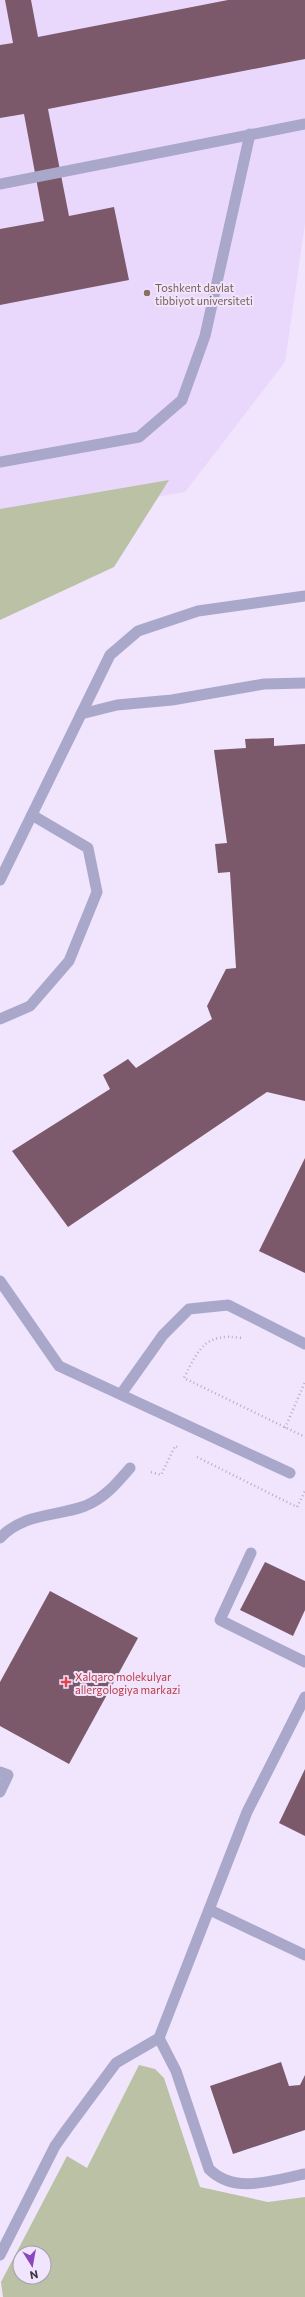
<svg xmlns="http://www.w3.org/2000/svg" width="305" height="2297" font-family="Commissioner,sans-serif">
<rect width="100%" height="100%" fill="#f0e5fc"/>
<polygon fill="#ead8fc" points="0,0 305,0 305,224 285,362 185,492 0,524"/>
<g fill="#bac1a4" fill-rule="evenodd">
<polygon points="169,480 114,567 0,620 0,509"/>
<path d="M139 2065 155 2069 164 2078 200 2187 268 2202 305 2197V2297H3L1 2282 67 2156 87 2168ZM20 2253H44V2277H20Z"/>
</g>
<g fill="#7b596b">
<polygon points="5,0 31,0 38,37 228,0 305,0 305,59 48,109 69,216 114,207 129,280 0,305 0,229 44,221 24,114 0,118 0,45 13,43"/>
<polygon points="274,738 274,746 305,744 305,1101 267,1092 68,1227 12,1151 110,1089 103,1075 128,1059 136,1068 212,1019 207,1006 226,969 236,968 230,872 218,873 215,844 227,843 214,750 246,748 245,739"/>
<polygon points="305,1158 305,1273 259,1251"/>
<polygon points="265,1562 305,1581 305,1610 293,1636 240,1610"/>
<polygon points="50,1591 138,1638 69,1764 0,1726 0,1682"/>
<polygon points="305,1769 305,1836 279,1823"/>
<polygon points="281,2062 289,2086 300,2085 305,2075 305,2130 233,2154 210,2086"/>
</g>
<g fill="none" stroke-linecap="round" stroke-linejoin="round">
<g stroke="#b7aec1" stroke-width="2.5" stroke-dasharray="1 3" stroke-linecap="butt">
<path d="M241 1338C205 1332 198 1350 184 1378L305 1437"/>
<polyline points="285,1428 305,1382"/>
<polyline points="197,1457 297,1507 305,1491"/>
<polyline points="151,1472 161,1475 175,1446 177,1447"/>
</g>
<g stroke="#a9a8ca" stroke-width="11">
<polyline points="0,184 305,124"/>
<polyline points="0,462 139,437 182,400 205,336 250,134"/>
<polyline points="81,714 117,705 172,700 264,684 305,683"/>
<polyline points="0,880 110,655 138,631 198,611 305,596"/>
<polyline points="0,1019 30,1006 69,961 97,892 88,848 32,815"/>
<polyline points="0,1281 59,1366 290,1473"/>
<polyline points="121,1394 163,1335 189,1309 228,1305 305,1344"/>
<path d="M0 1538C23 1513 55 1517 85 1506 105 1498 117 1483 130 1468"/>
<polyline points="251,1553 220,1620 305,1662"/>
<polyline points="0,1772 8,1775 0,1792"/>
<polyline points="210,1910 305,1955"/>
<path d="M159 2038 176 2071 209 2169C235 2195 273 2180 305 2174"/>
<polyline points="0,2255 55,2146 67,2129 116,2063 159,2038 247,1812 305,1697"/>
</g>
</g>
<circle fill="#8d6e63" stroke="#f0e5fc" stroke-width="1.5" cx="147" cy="293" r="4"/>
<path fill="#e0444e" stroke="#f0e5fc" stroke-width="1.5" d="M64 1676h4v4h4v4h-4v4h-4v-4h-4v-4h4z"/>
<g text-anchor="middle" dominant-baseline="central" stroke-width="4" stroke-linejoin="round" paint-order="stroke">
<g font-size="11" fill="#785e54" stroke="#f0e5fc" text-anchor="start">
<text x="155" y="287">Toshkent davlat<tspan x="155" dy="13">tibbiyot universiteti</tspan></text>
</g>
<g font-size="11" fill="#be3a42" stroke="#f0e5fc" text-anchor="start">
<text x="75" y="1676">Xalqaro molekulyar<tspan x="75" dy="13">allergologiya markazi</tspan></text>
</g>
</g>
<g transform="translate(32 2265) rotate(169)"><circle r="19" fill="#f0e5fc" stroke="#a89fb2"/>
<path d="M0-3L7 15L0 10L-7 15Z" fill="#8a48bc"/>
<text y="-6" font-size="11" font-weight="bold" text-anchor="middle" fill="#3c3742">N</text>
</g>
</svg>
